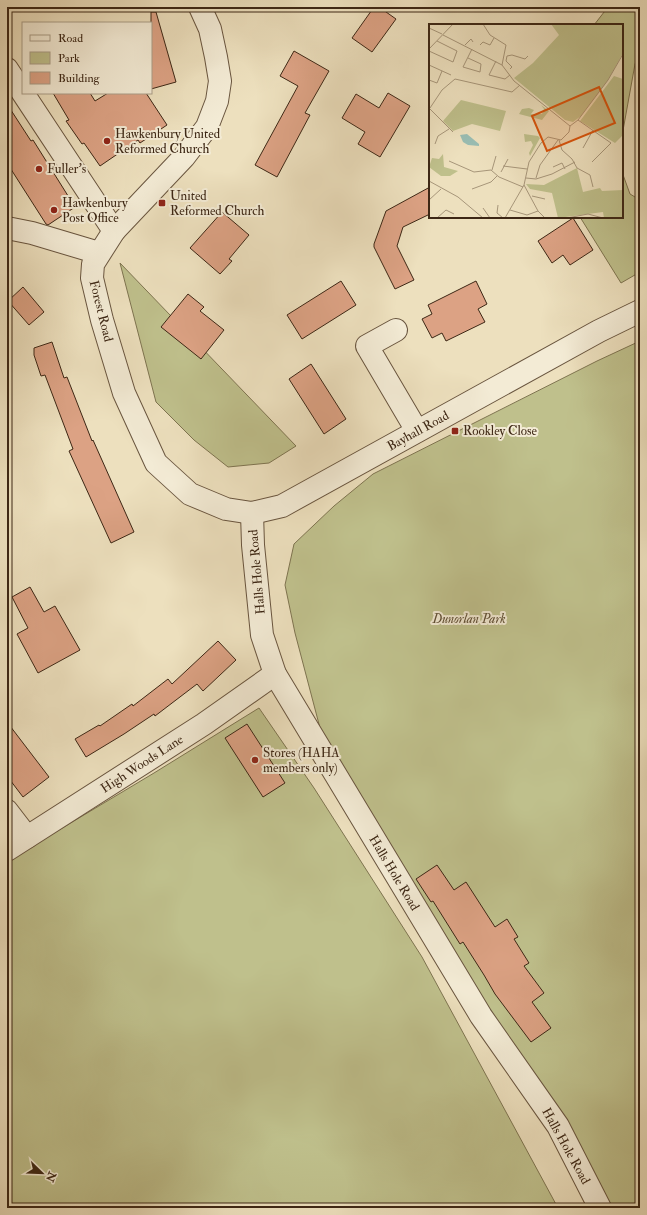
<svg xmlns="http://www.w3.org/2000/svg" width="647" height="1215" font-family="'IM FELL Double Pica',serif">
<rect width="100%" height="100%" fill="#ede0be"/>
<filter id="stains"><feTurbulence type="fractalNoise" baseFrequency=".005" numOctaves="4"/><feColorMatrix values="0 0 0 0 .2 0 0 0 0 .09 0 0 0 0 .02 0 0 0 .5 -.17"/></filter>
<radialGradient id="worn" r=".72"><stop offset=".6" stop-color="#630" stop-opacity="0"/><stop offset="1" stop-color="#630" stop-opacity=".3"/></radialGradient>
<g fill="#bfc08c" stroke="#7e7450">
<polygon points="608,7 640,7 640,55 635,64 622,136 622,25 594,25"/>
<polygon points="622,172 630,194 640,200 640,272 621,283 580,217 622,217"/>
<polygon points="120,263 296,446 269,463 228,467 194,440 156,402"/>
<polygon points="640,341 640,1208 606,1208 484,1013 325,747 295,633 285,585 294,544 334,506 373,474 597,361"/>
<polygon points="259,708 314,788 422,957 558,1208 7,1208 7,861 154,773"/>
</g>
<g fill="#dca284" stroke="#3d2715">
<polygon points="374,7 379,7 396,19 372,52 352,38"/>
<polygon points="151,12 156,12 176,82 151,89"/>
<polygon points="294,51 329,71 305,113 310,115 277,177 255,165 298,86 280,76"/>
<polygon points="53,93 90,93 95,101 108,93 146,93 167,125 140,143 138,140 100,166 84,143 82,144 66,121 69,120"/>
<polygon points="388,93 410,106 380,157 358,144 365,132 342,118 356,94 379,108"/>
<polygon points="7,104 31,141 33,140 75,207 48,225 46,224 7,163"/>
<polygon points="430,187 430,214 403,227 397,246 414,280 395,289 374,247 374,244 386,211"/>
<polygon points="222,212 249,235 229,259 232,261 220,274 190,248"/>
<polygon points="573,218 593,250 570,265 563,255 552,263 538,241"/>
<polygon points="341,281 356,305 302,339 287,315"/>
<polygon points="476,281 487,304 478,309 485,322 446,341 442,333 432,338 422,319 432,314 428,305"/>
<polygon points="23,287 44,312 29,325 8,301"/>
<polygon points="188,294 204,307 200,311 224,330 201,359 161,327"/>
<polygon points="52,342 64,378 67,377 92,441 93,440 134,532 111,543 69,451 73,449 45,375 41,376 34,355 34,348"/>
<polygon points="311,364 346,419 324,434 289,379"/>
<polygon points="30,587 44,612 55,606 80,650 38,673 17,634 28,628 12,597"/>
<polygon points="218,641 236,660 203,691 197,684 155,716 154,714 124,734 86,757 75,739 99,725 100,726 132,704 133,706 168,679 172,684"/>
<polygon points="7,722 49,777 23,797 7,776"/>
<polygon points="247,724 285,783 263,797 225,738"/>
<polygon points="437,865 454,890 466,882 495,927 507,919 518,937 514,939 529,963 524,966 544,993 532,1002 551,1028 531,1042 495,994 484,975 463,942 460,944 433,901 431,902 416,879"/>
</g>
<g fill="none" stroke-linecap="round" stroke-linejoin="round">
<defs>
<g id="minor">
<polyline points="200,7 210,29 216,57 220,81 217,101 207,127 184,157 114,231 93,264 92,278 102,320 124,393 156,463 190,494 226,509 252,513 282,506 599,331 640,311"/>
<polyline points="7,69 114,231"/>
<polyline points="7,228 32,233 99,253"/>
<polyline points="396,330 367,346 417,431"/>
<polyline points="252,513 253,545 262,635 275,674 481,1016 558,1126 600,1208"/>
<polyline points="7,811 27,837"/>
<polyline points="7,850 204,724 275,674"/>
</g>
</defs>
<use href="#minor" stroke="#69553f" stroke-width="24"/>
<use href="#minor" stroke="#f3ebd5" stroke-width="22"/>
</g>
<g fill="#8f2418" stroke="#f3ebd5" stroke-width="1.5">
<circle cx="107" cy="141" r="4"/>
<circle cx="39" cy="169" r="4"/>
<rect x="158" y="199" width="8" height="8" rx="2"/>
<circle cx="54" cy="210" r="4"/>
<rect x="451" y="427" width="8" height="8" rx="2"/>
<circle cx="255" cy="760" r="4"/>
</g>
<g text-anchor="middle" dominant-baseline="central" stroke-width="4" stroke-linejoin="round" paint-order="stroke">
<g font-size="13" fill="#3d2715" stroke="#f3ebd5" text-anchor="start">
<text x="115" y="134">Hawkenbury United<tspan x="115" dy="15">Reformed Church</tspan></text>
<text x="47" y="169">Fuller’s</text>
<text x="170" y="196">United<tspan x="170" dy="15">Reformed Church</tspan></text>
<text x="62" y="203">Hawkenbury<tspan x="62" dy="15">Post Office</tspan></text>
<text x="463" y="431">Rookley Close</text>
<text x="263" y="753">Stores (HAHA<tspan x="263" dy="15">members only)</tspan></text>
</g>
<g font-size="13" fill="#3d2715" stroke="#f3ebd5">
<text transform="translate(101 311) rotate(76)">Forest Road</text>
<text transform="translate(418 431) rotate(-29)">Bayhall Road</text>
<text transform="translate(257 572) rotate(-95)">Halls Hole Road</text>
<text transform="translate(142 764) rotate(-33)">High Woods Lane</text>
<text transform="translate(394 873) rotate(59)">Halls Hole Road</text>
<text transform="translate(566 1146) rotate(61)">Halls Hole Road</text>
</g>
<g font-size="13" font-style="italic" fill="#5e4d33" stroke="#f3ebd5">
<text x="469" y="619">Dunorlan Park</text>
</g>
</g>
<g transform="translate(429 24)">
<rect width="194" height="194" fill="#ede0be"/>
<path d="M122 0H194V29L179 56 152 92 144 98 136 96 85 54 104 39 130 11ZM185 52 194 55V111L186 119 151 97ZM32 76 77 87 71 107 43 100 24 107 14 97ZM112 81 120 87 113 96 90 90 93 85 100 84 105 86 102 90H113L115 85ZM95 110 109 112 111 114 101 132 100 129 104 121 102 117 96 118ZM14 130 15 143 29 147 21 152H12L0 143 3 134 10 135ZM148 144 154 168 171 164 173 167 194 166V194H175L174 188 129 194 123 169 101 165 97 160 115 161Z" fill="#bfc08c"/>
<path d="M38 110 50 120V122L39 121 34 118 31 111Z" fill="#99bdb3"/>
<path fill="none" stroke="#a7967a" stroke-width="1" d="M54 0 61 11 77 21 73 41M0 4 13 10M14 11 73 41 85 57 141 102 140 108 132 116 119 113 112 119 100 138 95 161 76 194M36 21 42 15 44 18M51 21 54 18 61 21 65 14M0 25 24 0M0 27 24 38 28 27 8 17M39 34 52 40 51 48 34 43 43 25M67 37 60 51 76 55 81 51M0 41 22 51M81 45 83 43 77 37 78 32 83 31 96 35 99 32M0 56 8 59 13 47M0 84 24 108M1 84 13 66 26 55 83 68 91 61M149 96 182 119 163 138M141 102 149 96 179 56 194 30M130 116 133 126 143 135 148 144 161 151 164 163M6 120 9 112 20 105M154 124 164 106M20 137 45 148 62 146 70 153 94 163M74 142 98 145M124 143 133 139 136 145M63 146 67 132M72 148 79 135M97 154 107 155 123 150 146 138M107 154 111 141 129 116M0 157 29 173 54 194M95 161 109 187 116 194M43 165 62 158 68 152M103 172 116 175M0 176 12 165M69 181 68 189 74 194M54 184 61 194M81 186 98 191 109 187M8 194 17 186 25 190M138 194 159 190 174 194"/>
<path fill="#d7540d" fill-opacity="0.15" stroke="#d7540d" stroke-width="2" d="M170 63 186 99 118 127 103 92Z"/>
<rect width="194" height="194" fill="none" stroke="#3d2715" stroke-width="2"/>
</g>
<rect width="647" height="1215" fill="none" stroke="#ede0be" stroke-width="24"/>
<rect x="8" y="8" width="631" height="1199" fill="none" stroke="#3d2715" stroke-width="2"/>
<rect x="12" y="12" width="623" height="1191" fill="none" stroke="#3d2715"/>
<rect x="22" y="22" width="130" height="72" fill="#f3ebd5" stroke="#aa9d88"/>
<rect x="30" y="35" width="20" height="6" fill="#f3ebd5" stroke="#aa9d88"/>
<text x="58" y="42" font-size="12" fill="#3d2715">Road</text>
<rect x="30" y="52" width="20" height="12" fill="#bfc08c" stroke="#aa9d88"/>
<text x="58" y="62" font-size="12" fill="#3d2715">Park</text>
<rect x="30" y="72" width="20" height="12" fill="#dca284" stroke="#aa9d88"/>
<text x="58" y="82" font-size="12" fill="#3d2715">Building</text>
<g transform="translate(42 1173) rotate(113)" stroke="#f3ebd5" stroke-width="3" paint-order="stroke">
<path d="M0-3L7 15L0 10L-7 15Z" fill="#3d2715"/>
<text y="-6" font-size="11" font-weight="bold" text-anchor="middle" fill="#3d2715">N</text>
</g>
<rect width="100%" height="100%" filter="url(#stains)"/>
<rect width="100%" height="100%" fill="url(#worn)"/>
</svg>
